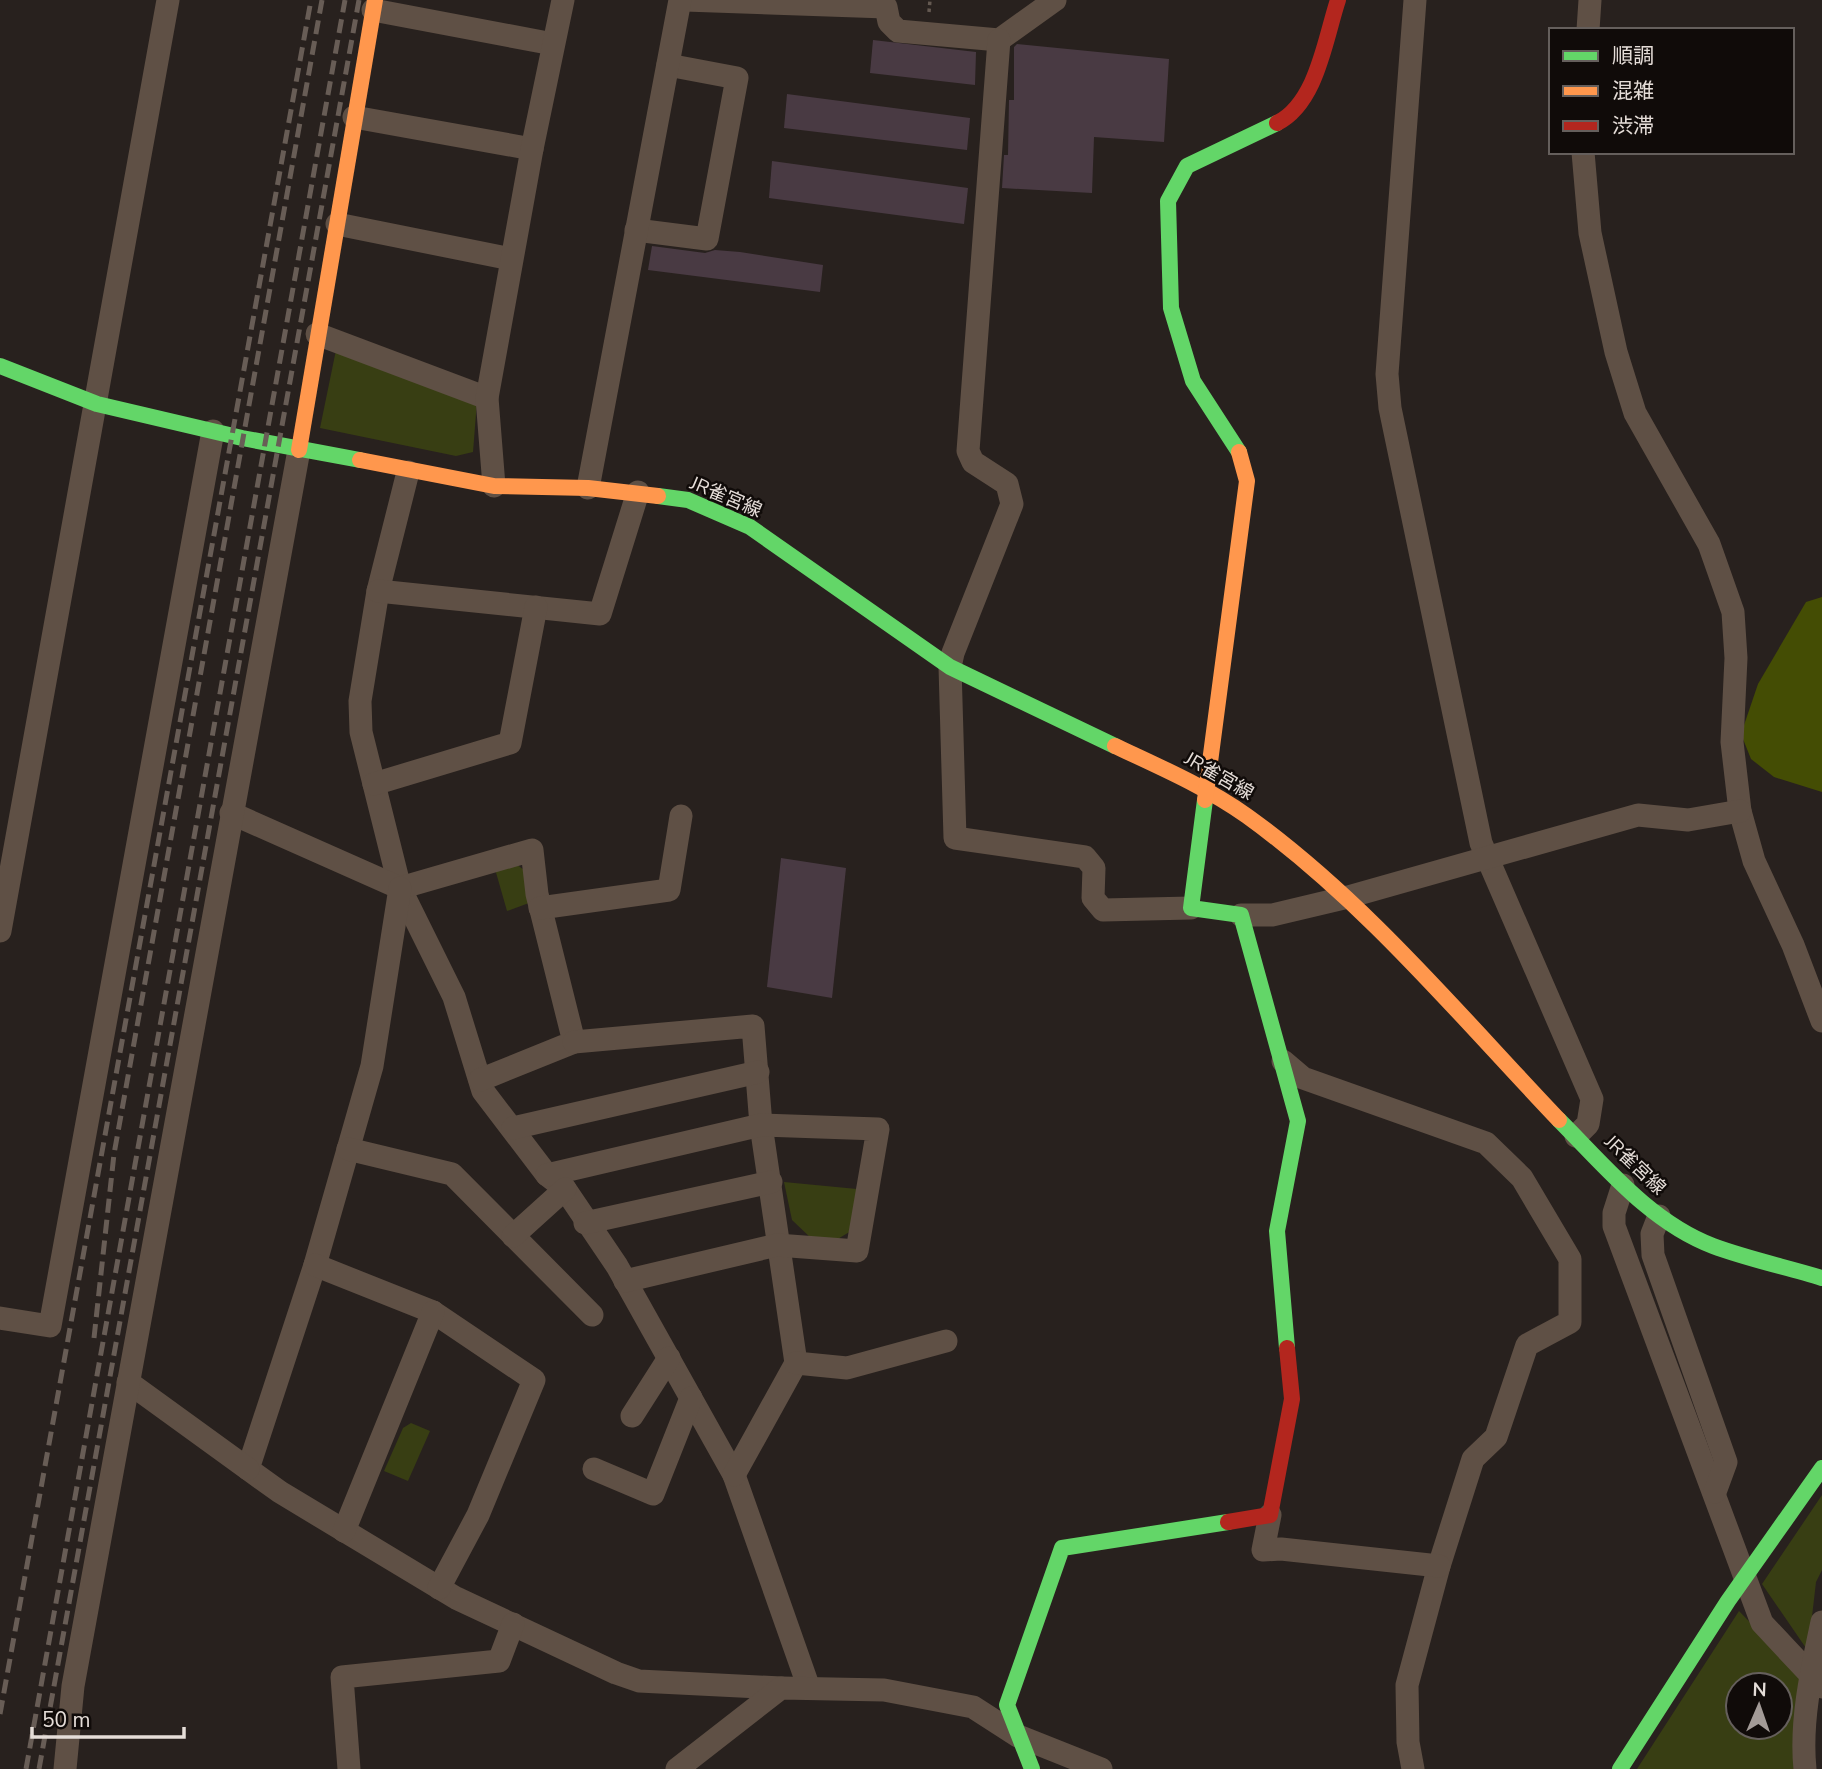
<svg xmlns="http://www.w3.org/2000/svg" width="1822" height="1769" font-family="'Nunito Sans','Noto Sans JP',sans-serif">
<rect width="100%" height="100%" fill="#28211e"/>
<g fill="#383e13" fill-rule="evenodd">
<polygon points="336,350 477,401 473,452 456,456 320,428"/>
<polygon points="516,864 528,873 529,903 507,911 495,869"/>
<polygon points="784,1182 857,1189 851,1231 836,1240 812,1239 792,1220"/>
<polygon points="411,1423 430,1431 408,1481 384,1471 403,1428"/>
<polygon points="1822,1495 1822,1570 1816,1582 1808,1651 1762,1584"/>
<path d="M1739 1611 1803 1677 1805 1769H1637ZM1738 1685H1780V1727H1738Z"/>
</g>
<polygon fill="#444d04" points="1822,597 1822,792 1774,777 1751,759 1741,734 1758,684 1806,602"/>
<g fill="#493a43">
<polygon points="873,40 976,52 975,85 870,73"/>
<polygon points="1017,44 1169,59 1164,142 1094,137 1092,193 1002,188 1004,155 1008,155 1009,100 1014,100 1014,47"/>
<polygon points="787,94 970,118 967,150 784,128"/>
<polygon points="772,161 968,188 964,224 769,198"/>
<polygon points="652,246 705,253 715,250 740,252 823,265 820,292 648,270"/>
<polygon points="781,858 846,868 832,998 767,987"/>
</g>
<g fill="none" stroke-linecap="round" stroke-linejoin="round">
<polyline stroke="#645951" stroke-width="3.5" stroke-dasharray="3.5 3.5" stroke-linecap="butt" points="929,12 930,0"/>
<g stroke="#5f5045" stroke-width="23">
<polyline points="685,0 886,7 889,22 898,31 999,40 1055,0"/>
<polyline points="1415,0 1387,374 1390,408 1481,843 1592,1099 1588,1124 1576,1136"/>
<polyline points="373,10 553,44"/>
<polyline points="1588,30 1590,0"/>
<polyline points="999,40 968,451 973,462 1007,484 1012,504 953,653 950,667 955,838 1085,857 1094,868 1093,898 1103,910 1191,908"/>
<polyline points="354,117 532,149"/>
<polyline points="1583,152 1590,233 1616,352 1635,413 1709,544 1733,612 1736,658 1732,742 1740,811 1754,861 1793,945 1822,1021"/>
<polyline points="337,224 511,259"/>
<polyline points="636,230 707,239 737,78 668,65"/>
<polyline points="317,334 487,398"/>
<polyline points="408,472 378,591 360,701 361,732 400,888 454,997 483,1091 547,1175 565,1189 617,1266 734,1475 809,1688"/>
<polyline points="494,486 487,398 532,149 563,0"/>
<polyline points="588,488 680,0"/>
<polyline points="378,591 600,614 638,492"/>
<polyline points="374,784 510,743 536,607"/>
<polyline points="231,813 400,888 532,850 537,894 574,1042 480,1080"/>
<polyline points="400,888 372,1066 315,1265 248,1469 280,1492 456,1598 616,1673 639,1681 781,1688"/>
<polyline points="540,908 669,890 681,816"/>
<polyline points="1241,915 1272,915 1348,897 1638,815 1688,820 1740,811"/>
<polyline points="0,931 168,0"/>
<polyline points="574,1042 753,1026 761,1125 796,1363 734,1475"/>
<polyline points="1283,1061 1303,1078 1486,1143 1522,1178 1570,1259 1570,1322 1527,1345 1496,1437 1473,1459 1439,1566 1407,1685 1408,1742 1413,1769"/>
<polyline points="513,1128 758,1072"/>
<polyline points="348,1149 452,1174 592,1315"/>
<polyline points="547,1175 761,1125 878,1129 857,1251 777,1245 625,1281"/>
<polyline points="1623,1185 1614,1213 1614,1226 1762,1623 1822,1687"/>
<polyline points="1659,1216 1652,1234 1653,1255 1726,1462 1715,1492"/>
<polyline points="585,1223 771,1182"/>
<polyline points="513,1236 565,1189"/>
<polyline points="315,1265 433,1312 534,1380 478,1515 439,1588"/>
<polyline points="0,1318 50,1326 213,431"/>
<polyline points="796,1363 847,1368 946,1341"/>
<polyline points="128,1382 248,1469"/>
<polyline points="632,1416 669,1358"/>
<polyline points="594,1469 653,1494 691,1398"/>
<polyline points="1270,1515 1263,1550 1281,1549 1439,1566"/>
<polyline points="344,1531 433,1312"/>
<polyline points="65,1769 73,1686 299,450"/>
<polyline points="349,1769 342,1677 499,1661 513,1624"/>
<polyline points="677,1769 781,1688 884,1690 973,1707 1018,1736 1101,1769"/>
<path d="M1805 1769C1800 1721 1812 1669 1822 1622"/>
</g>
<g stroke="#63d668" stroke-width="16">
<polyline points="0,366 97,404 242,438 360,460"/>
<polyline points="1239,452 1193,381 1171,308 1168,201 1187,166 1277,123"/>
<polyline points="658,496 688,500 750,527 950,667 1115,746"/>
<polyline points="1205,800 1191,908 1241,915 1298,1121 1277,1231 1287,1348"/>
<path d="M1559 1120C1605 1166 1650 1222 1713 1246 1748 1259 1786 1267 1822 1278"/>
<polyline points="1032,1769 1007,1705 1062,1548 1228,1522"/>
<polyline points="1620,1769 1728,1601 1822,1468"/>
</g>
<g stroke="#ff974d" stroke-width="16">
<polyline points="299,450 375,0"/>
<polyline points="360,460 494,486 588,488 658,496"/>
<path d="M1115 746C1160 767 1206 787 1247 816 1365 901 1459 1015 1559 1120"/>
<polyline points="1205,800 1247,481 1239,452"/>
</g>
<g stroke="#b3261e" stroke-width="16">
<path d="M1277 123C1317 103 1325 39 1338 0"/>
<polyline points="1228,1522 1270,1515 1292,1399 1287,1348"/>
</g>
<g stroke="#685d56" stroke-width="5" stroke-dasharray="14 7" stroke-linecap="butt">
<polyline points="94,1338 114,1154 322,0"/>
<polyline points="0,1714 311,0"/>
<polyline points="26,1769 345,0"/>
<polyline points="39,1769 359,0"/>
</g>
</g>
<g text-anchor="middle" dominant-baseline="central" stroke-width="5" stroke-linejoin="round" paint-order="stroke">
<g font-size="19" fill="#e5ddd8" stroke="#100b09">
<text transform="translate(726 497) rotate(23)">JR雀宮線</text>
<text transform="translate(1219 776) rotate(30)">JR雀宮線</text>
<text transform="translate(1635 1165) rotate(44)">JR雀宮線</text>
</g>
</g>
<rect x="1549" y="28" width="245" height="126" fill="#100b09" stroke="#655f5c" stroke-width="2"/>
<rect x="1563" y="51" width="35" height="10" fill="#63d668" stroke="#655f5c" stroke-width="2"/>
<text x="1612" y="63" font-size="21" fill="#e5ddd8">順調</text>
<rect x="1563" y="86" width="35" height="10" fill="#ff974d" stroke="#655f5c" stroke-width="2"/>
<text x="1612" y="98" font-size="21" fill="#e5ddd8">混雑</text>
<rect x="1563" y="121" width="35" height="10" fill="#b3261e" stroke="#655f5c" stroke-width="2"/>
<text x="1612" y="133" font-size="21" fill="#e5ddd8">渋滞</text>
<g transform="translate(1759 1706) rotate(2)"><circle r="33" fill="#100b09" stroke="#655f5c" stroke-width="2"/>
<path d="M0-5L12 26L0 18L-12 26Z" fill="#a39b97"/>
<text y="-10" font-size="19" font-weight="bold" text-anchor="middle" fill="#e5ddd8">N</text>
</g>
<path d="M32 1727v10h152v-10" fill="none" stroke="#e5ddd8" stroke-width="3.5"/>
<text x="42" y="1727" font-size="21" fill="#e5ddd8" stroke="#100b09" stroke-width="5" paint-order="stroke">50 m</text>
</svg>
